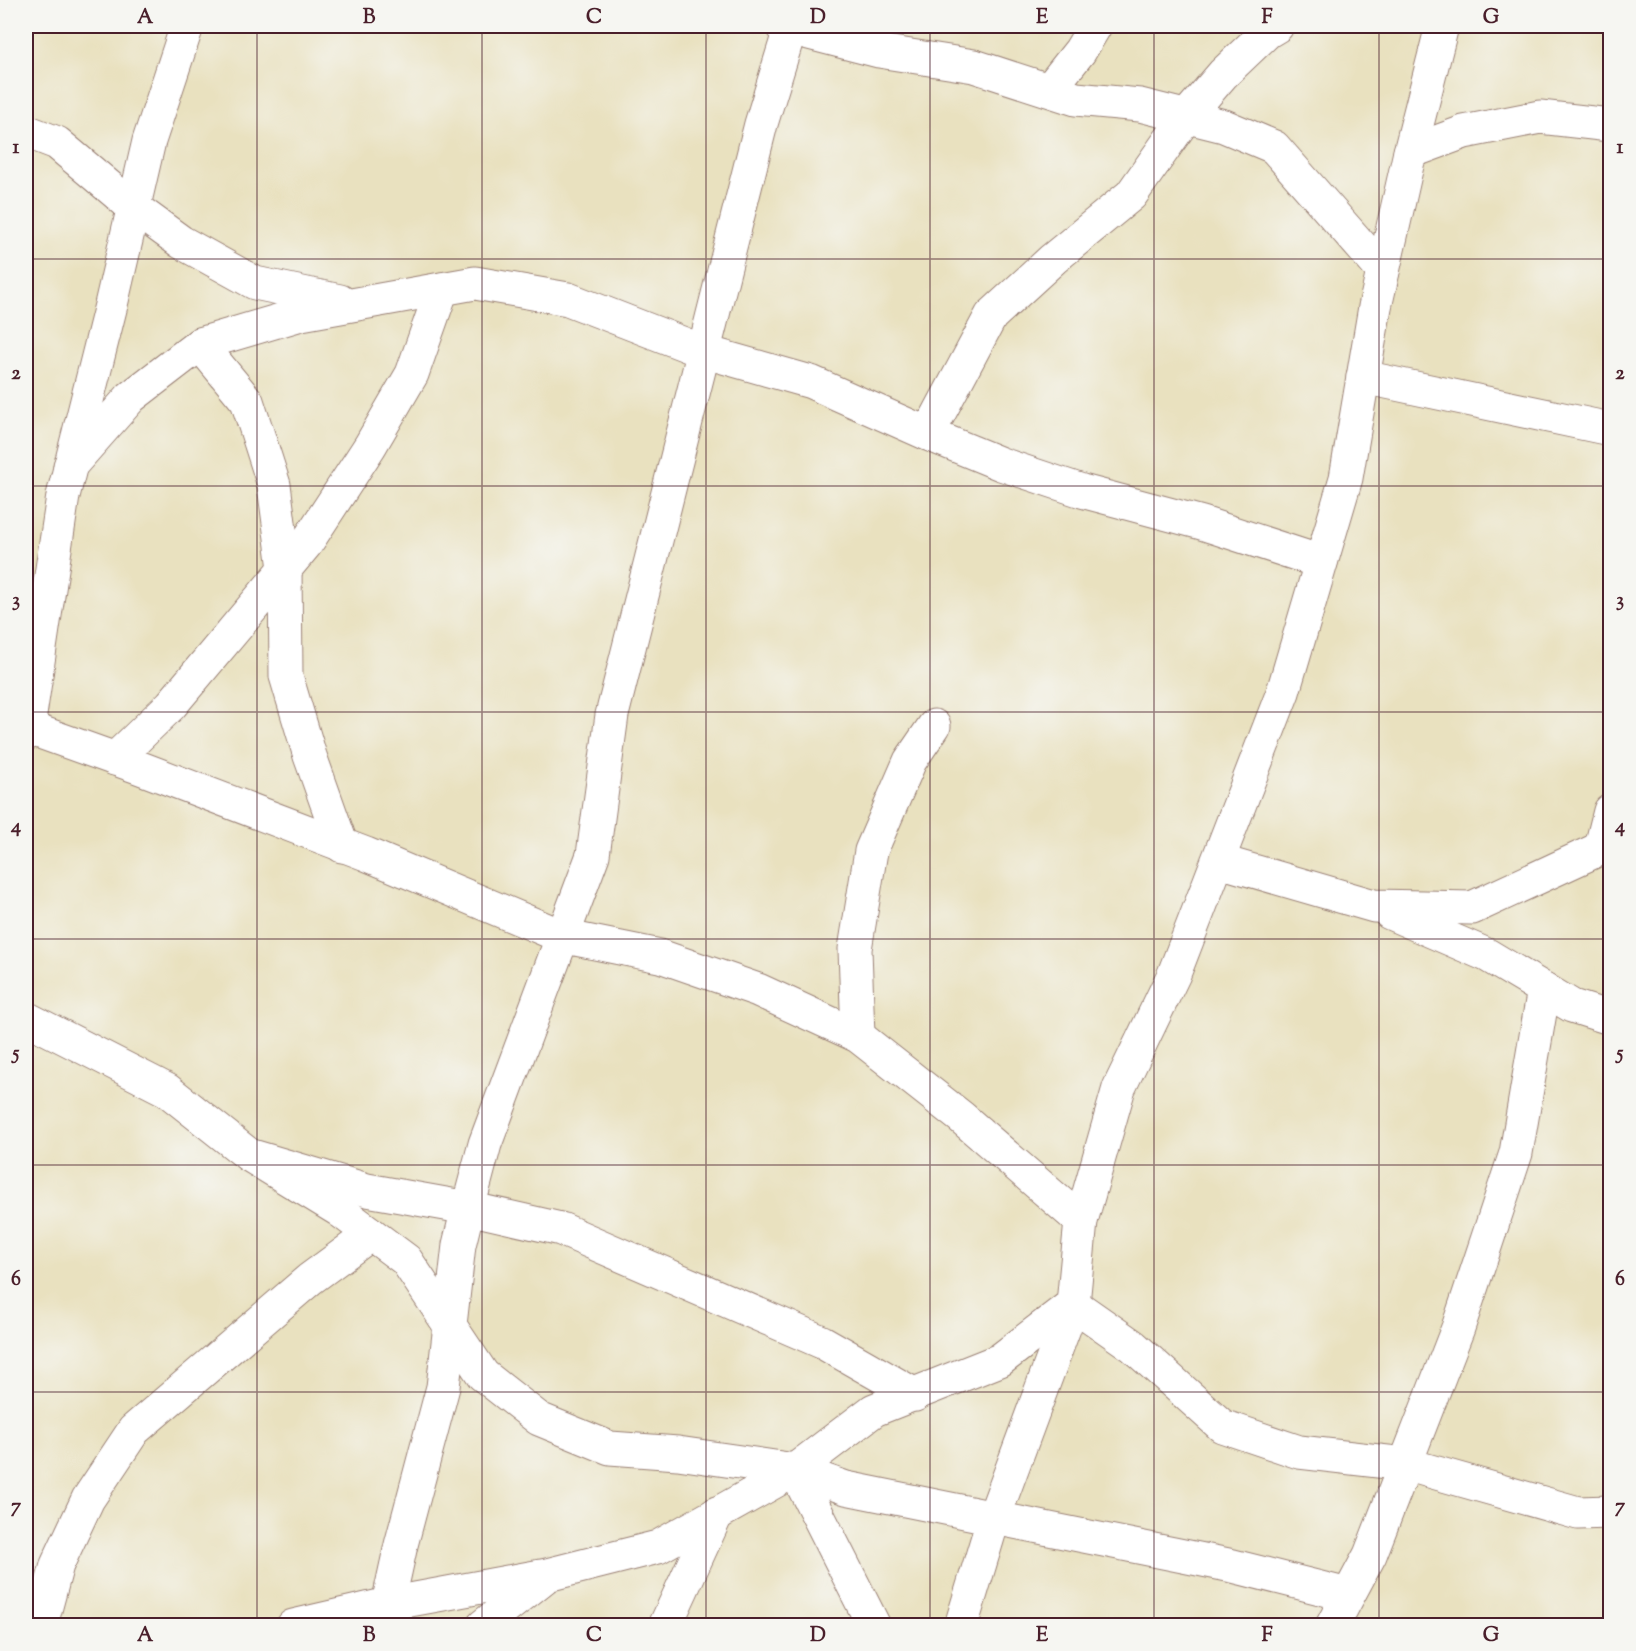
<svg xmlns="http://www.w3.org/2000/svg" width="1636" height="1651" font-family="'Sorts Mill Goudy',serif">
<rect width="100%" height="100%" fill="#f6f6f2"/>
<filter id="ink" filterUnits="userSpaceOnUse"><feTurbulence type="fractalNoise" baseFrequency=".0167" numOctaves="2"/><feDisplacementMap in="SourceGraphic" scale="12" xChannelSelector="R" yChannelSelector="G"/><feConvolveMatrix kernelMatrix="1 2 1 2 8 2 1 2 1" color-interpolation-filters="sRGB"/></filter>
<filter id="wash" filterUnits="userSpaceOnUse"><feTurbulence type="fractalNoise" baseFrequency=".008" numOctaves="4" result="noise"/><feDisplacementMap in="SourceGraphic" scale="24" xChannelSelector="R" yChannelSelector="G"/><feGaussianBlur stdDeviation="1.35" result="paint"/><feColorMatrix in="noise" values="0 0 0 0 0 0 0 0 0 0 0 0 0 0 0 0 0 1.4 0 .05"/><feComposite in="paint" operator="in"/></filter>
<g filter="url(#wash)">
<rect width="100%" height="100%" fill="#e9e1bf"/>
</g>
<g filter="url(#ink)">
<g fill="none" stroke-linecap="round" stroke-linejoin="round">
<defs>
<g id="minor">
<polyline points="782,26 879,51 974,66 1076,99 1140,105 1224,126 1274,147 1383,271"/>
<polyline points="1049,90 1080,51 1095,26"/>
<polyline points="26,131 57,143 133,207 181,242 255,283 340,301"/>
<polyline points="1410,152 1464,132 1540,117 1610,125"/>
<polyline points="200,344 247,401 274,485 285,568 286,676 310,756 342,846"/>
<polyline points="1363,377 1610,429"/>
<polyline points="928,434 991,316 1053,259 1131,195 1186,117 1223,74 1267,32 1277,26"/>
<polyline points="70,466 131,397 200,344 301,314 475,283 568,299 702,351 811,382 928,434 1001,464 1082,491 1202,523 1321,562"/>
<polyline points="26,727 138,767 366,854 561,936 660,956 758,990 858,1036 961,1117 1081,1221"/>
<polyline points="26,734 28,728 63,496 111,305 149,141 187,26"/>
<polyline points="115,759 171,705 306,544 370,446 412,374 442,289"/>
<polyline points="1601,847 1610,811"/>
<polyline points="1219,861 1374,906 1472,908 1610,844"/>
<polyline points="1390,913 1487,955 1572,1006 1610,1018"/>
<polyline points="26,1018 167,1090 249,1155 367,1190 468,1208 561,1229 822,1342 915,1395"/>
<polyline points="858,1036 855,949 871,851 910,761 934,726"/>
<polyline points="249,1155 339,1210 406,1260 483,1375 539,1419 610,1448 678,1453 795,1470 846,1488 1233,1566 1348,1595"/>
<polyline points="795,1470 874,1626"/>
<polyline points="41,1625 57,1565 88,1499 134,1430 310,1279 371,1234"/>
<polyline points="293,1626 388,1604 541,1576"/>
<polyline points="388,1626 388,1604 401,1545 443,1387 459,1245 468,1208 485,1144 593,855 612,715 761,124 791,26"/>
<polyline points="483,1626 547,1575 658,1547 795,1470 874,1410 1000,1360 1073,1304 1081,1221 1119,1088 1174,974 1283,692 1346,478 1375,307 1410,152 1442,26"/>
<polyline points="665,1626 717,1513"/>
<polyline points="961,1626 994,1517 1073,1304 1133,1346 1222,1426 1299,1452 1405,1464 1578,1513 1610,1512"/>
<polyline points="1332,1626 1370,1555 1458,1328 1516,1153 1544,989"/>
</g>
</defs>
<use href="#minor" stroke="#9a8075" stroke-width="35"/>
<use href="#minor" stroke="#fff" stroke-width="33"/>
</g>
</g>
<path fill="none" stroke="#4a1f2b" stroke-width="1.5" stroke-opacity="0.55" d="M257 26V1626M482 26V1626M706 26V1626M930 26V1626M1154 26V1626M1379 26V1626M26 259H1610M26 486H1610M26 712H1610M26 939H1610M26 1165H1610M26 1392H1610"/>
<rect width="1636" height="1651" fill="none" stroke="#f6f6f2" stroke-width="66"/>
<rect x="33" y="33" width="1570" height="1585" fill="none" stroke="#4a1f2b" stroke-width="2"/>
<g font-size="20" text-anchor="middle" font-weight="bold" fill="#4a1f2b">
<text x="145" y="23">A</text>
<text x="369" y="23">B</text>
<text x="594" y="23">C</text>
<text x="818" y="23">D</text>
<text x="1042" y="23">E</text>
<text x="1267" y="23">F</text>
<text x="1491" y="23">G</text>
<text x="16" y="153">1</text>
<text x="1620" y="153">1</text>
<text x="16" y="379">2</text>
<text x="1620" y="379">2</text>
<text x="16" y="606">3</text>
<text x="1620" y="606">3</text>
<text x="16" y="832">4</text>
<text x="1620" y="832">4</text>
<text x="16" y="1059">5</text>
<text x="1620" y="1059">5</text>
<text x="16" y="1285">6</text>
<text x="1620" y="1285">6</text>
<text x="16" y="1512">7</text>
<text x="1620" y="1512">7</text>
<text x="145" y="1641">A</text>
<text x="369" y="1641">B</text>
<text x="594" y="1641">C</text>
<text x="818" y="1641">D</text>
<text x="1042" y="1641">E</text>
<text x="1267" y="1641">F</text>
<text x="1491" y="1641">G</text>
</g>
</svg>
